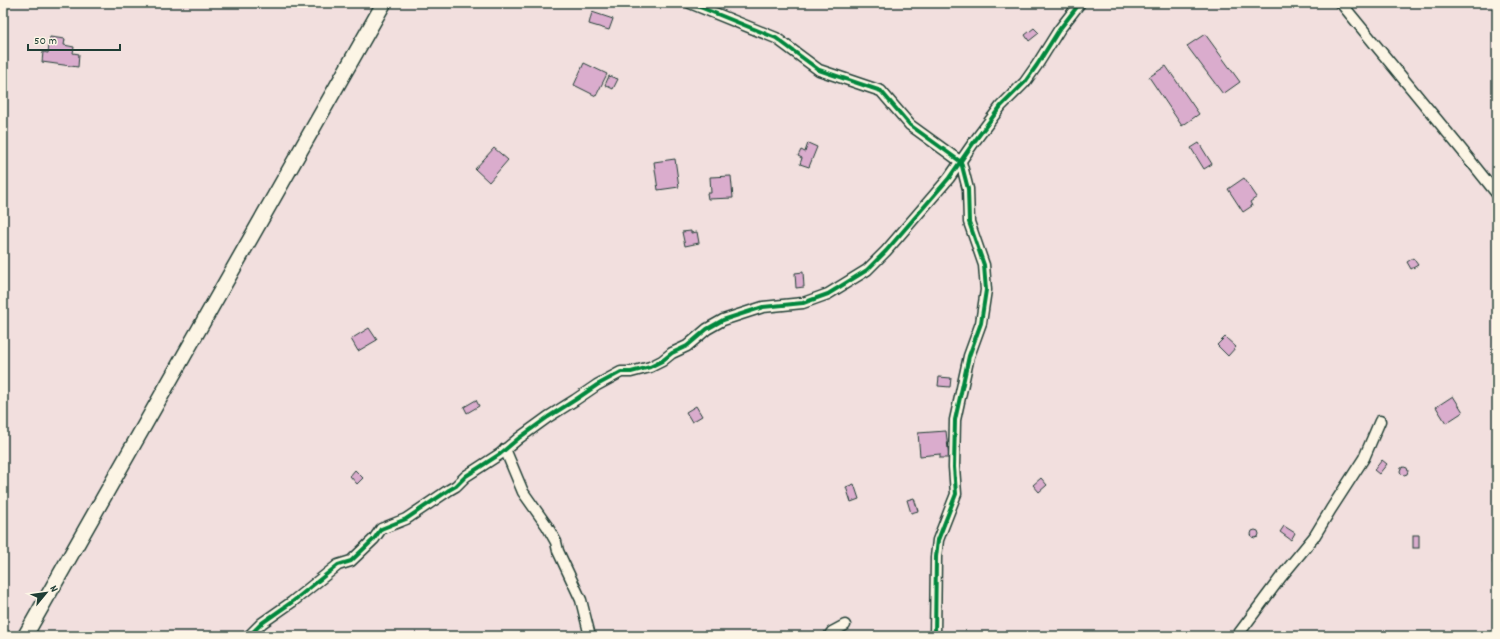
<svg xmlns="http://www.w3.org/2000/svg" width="1500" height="639" font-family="Dekko,sans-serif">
<rect width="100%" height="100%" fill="#f2dfde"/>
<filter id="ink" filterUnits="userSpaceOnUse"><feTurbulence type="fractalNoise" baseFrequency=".025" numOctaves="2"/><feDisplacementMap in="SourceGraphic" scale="8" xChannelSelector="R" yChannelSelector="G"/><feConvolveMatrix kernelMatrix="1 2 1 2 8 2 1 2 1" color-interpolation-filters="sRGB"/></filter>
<g filter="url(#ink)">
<g fill="#daaccd" stroke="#1f3d34">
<polygon points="592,12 613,19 609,30 589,24"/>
<polygon points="1034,28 1039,33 1029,41 1025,35"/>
<polygon points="1205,34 1240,82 1223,94 1187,46"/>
<polygon points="50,37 65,39 64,45 74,47 73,53 79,54 78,67 42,62 43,52 48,53"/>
<polygon points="584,63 607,74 596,96 574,85"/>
<polygon points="1166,66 1199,114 1182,126 1149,77"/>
<polygon points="609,76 618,79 613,89 605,85"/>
<polygon points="808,143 817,147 809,167 800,164 802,158 798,156 801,150 805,152"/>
<polygon points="1199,143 1212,164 1204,169 1191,148"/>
<polygon points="494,148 508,160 489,182 475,169"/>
<polygon points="675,159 679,187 658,190 654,162"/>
<polygon points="731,176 733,198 708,199 707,193 711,193 710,177"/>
<polygon points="1244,178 1257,197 1250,202 1252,206 1243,212 1228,189"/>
<polygon points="691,231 691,233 697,232 699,243 685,246 682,232"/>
<polygon points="1413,258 1418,265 1411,269 1407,262"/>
<polygon points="803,272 804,287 796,288 795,273"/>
<polygon points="369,328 377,340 358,351 351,339"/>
<polygon points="1225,337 1236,347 1228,356 1217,345"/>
<polygon points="939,377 951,378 950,387 938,386"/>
<polygon points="1453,396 1463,412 1446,423 1436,407"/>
<polygon points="476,400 479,406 467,413 464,407"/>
<polygon points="696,406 702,416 692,422 686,412"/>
<polygon points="946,431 949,458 940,458 940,454 920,456 918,433"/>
<polygon points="1382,460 1387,464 1379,474 1374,470"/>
<circle cx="1404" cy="471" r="4"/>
<polygon points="355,470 363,478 357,484 350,476"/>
<polygon points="1041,478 1047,485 1039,492 1033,485"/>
<polygon points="854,484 859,499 851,502 846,487"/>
<polygon points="914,498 918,511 911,513 907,500"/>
<polygon points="1284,526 1295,533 1291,540 1280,532"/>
<circle cx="1255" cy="534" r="4"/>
<rect x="1413" y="535" width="6" height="13"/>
<rect x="1493" y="550" width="4" height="13"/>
</g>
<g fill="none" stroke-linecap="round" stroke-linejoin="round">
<defs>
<g id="street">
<polyline points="690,3 776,38 819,70 881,91 910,125 961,162 968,189 969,222 984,265 986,290 981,323 969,356 955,420 954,467 956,494 938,540 936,557 935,636"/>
<polyline points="1341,3 1461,149 1497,194"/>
<polyline points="505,449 523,492 547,526 556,542 558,551 581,600 590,636"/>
<polyline points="249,636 262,623 292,602 338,565 351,561 374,539 381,529 406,519 449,490 456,486 466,476 500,454 519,438 548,417 575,400 597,385 621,372 631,372 650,367 662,361 672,353 687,346 707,329 723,320 763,307 803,303 828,294 867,270 886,251 949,178 974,142 1001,106 1025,82 1037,65 1059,30 1080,3"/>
<polyline points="829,636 832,632 845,625"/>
<polyline points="1237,636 1281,577 1314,537 1331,509 1364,458 1380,421"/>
</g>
<polyline id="secondary" points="25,636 384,3"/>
</defs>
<use href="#street" stroke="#1f3d34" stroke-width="13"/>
<use href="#secondary" stroke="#1f3d34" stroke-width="17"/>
<use href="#street" stroke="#fcf5e5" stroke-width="10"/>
<use href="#secondary" stroke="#fcf5e5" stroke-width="14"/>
<defs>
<g id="cycleway">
<polyline points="690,3 776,38 819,70 881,91 910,125 961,162 968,189 969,222 984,265 986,290 981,323 969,356 955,420 954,467 956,494 938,540 936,557 935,636"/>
<polyline points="249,636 262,623 292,602 338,565 351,561 374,539 381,529 406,519 449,490 456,486 466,476 500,454 519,438 548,417 575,400 597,385 621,372 631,372 650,367 662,361 672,353 687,346 707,329 723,320 763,307 803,303 828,294 867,270 886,251 949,178 974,142 1001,106 1025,82 1037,65 1059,30 1080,3"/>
</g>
</defs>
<use href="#cycleway" stroke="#fcf5e5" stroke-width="6"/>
<use href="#cycleway" stroke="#00873e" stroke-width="4"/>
</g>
</g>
<rect width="1500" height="639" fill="none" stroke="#fcf5e5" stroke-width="16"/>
<rect x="8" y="8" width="1484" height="623" fill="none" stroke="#1f3d34" stroke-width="1.5" filter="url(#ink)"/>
<g transform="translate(46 593) rotate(61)" stroke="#fcf5e5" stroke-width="3" paint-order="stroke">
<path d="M0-3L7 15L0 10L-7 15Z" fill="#1f3d34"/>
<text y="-6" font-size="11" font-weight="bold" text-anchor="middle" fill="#1f3d34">N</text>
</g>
<path d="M28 44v6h92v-6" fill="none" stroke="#1f3d34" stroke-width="2"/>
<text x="34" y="44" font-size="12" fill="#1f3d34" stroke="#fcf5e5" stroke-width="3" paint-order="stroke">50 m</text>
</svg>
